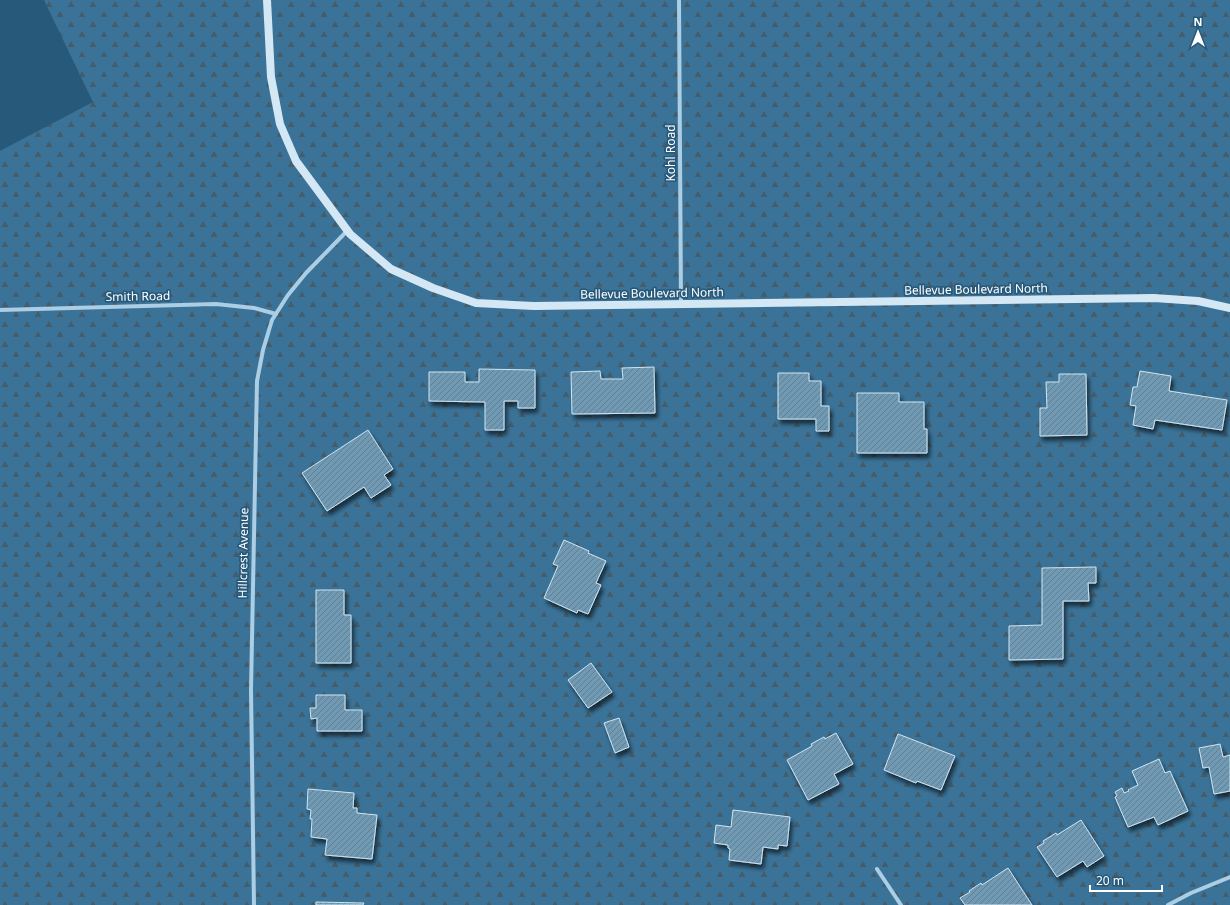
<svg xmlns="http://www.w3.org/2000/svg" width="1230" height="905" font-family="'Noto Sans',sans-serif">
<defs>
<pattern id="forest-firs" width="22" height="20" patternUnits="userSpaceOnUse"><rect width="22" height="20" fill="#3b7398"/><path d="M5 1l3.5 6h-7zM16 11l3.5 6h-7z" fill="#455c6a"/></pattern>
<pattern id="building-hatch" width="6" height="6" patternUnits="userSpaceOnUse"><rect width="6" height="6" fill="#7099b4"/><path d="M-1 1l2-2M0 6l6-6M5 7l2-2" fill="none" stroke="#637e90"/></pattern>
<filter id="shadow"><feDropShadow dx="2.5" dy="4.5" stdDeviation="2" flood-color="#0009"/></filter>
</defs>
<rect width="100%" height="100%" fill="#27597b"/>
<polygon fill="url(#forest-firs)" points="44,0 1230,0 1230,905 0,905 0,151 93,102"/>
<g fill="url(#building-hatch)" stroke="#cee5f3" filter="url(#shadow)">
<polygon points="654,367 655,413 572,414 571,372 600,371 601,379 623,379 622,368"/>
<polygon points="479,369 535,370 535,408 518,408 518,401 504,401 504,430 485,430 485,402 429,401 429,372 465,372 465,382 479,382"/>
<polygon points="1140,371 1171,376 1169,391 1227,400 1222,430 1155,420 1153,429 1133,425 1136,406 1130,405 1133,387 1137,387"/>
<polygon points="778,373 809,373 809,381 821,381 821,406 829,406 829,431 816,431 816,419 778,419"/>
<polygon points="1059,374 1086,374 1087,435 1040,436 1040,408 1047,408 1046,382 1059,382"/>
<polygon points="857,393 899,393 899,402 924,402 924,429 927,429 927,453 857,453"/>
<polygon points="368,430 393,469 384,475 391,485 371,498 364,487 327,511 302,473"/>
<polygon points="564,540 589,551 588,553 606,561 596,583 601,585 588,614 578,610 577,613 544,598 558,566 553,564"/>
<polygon points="1096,567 1096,583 1088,583 1089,601 1063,601 1063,659 1009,660 1009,626 1042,625 1042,568"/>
<polygon points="316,590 344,590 344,615 351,615 351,663 316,663"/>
<polygon points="591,663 612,692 588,708 568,680"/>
<polygon points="316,695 345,695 345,710 362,710 362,731 317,731 317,718 311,719 310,708 316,708"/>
<polygon points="619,718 629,747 615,753 604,723"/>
<polygon points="836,733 853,764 834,774 839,784 808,800 787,760 812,746 811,744 824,737 825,739"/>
<polygon points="898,734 955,756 941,790 917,781 916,783 884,770"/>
<polygon points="1220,744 1223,757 1230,755 1230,791 1214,794 1209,767 1203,768 1199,748"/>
<polygon points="1159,759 1165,773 1170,771 1188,811 1158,825 1154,817 1128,827 1115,797 1117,796 1115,792 1122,788 1124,793 1129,791 1128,790 1138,785 1132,771"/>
<polygon points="308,789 354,793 353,808 357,808 357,813 377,815 372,859 325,855 327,839 311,837 312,819 310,819 311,810 307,809"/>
<polygon points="733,810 790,817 787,846 778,845 778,849 763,847 761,864 729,860 730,849 728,848 728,845 714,843 716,825 731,827"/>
<polygon points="1081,820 1104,856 1087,867 1083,861 1057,877 1037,847 1044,843 1043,841 1056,833 1057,835"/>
<polygon points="1008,868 1032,905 965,905 960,898 970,892 969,891 981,883 982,885"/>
<polygon points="316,902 364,903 363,905 316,905"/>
</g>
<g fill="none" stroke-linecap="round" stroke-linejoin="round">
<g stroke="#abcee4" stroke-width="4">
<polyline points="679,0 681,305"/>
<polyline points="0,310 216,304 254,308 276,314"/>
<polyline points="877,869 901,905"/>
<polyline points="254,905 251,690 257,381 263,350 272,320 288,295 306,273 347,231"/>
<polyline points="1168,905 1191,893 1230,877"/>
</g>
<polyline stroke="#d4e7f4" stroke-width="8" points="267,0 271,77 280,124 296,161 350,234 391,269 433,288 476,303 534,306 1154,298 1198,301 1230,308"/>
</g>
<g text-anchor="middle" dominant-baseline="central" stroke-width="3.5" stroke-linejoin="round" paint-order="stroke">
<g font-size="12" fill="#fff" stroke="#27597b">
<text transform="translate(670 153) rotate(-90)">Kohl Road</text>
<text transform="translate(976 289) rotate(-1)">Bellevue Boulevard North</text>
<text transform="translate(652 293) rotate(-1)">Bellevue Boulevard North</text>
<text transform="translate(138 296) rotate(-1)">Smith Road</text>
<text transform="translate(243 553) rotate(-89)">Hillcrest Avenue</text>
</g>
</g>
<g transform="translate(1198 32)" stroke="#27597b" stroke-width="3" paint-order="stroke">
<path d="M0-3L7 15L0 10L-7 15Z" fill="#ffffff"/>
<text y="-6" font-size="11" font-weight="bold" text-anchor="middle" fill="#ffffff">N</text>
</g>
<path d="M1090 885v6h72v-6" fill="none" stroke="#ffffff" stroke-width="2"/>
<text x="1096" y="885" font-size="12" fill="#ffffff" stroke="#27597b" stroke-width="3" paint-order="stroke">20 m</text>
</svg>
